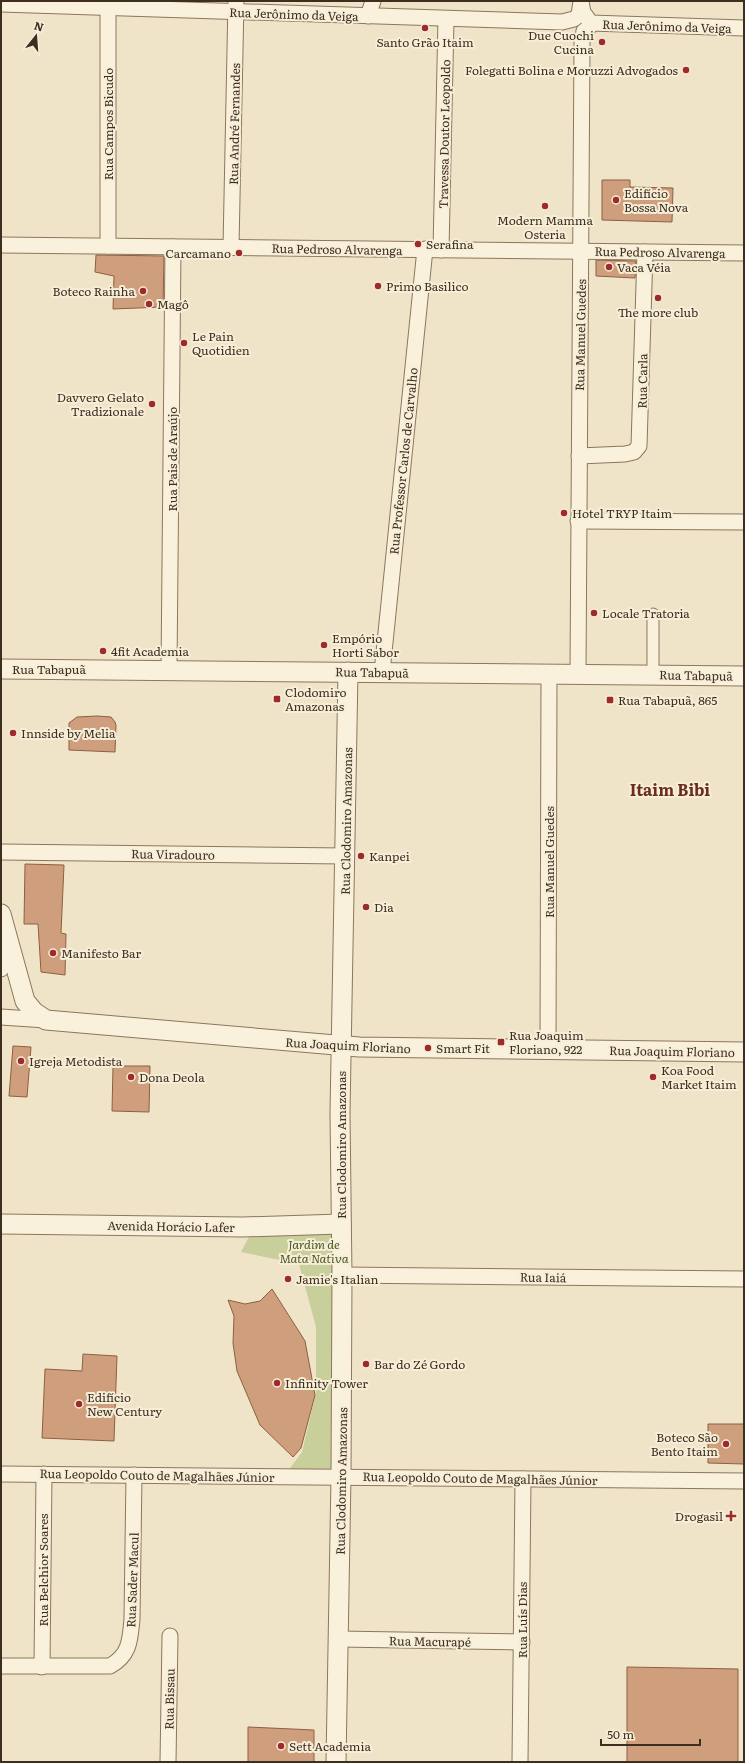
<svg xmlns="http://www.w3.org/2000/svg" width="745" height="1763" font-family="Literata,serif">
<rect width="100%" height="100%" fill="#f0e4c8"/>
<polygon fill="#c9cf9b" points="253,1229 334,1232 335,1471 288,1471 302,1452 316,1393 316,1327 299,1264 241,1252"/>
<g fill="#cf9f7d" stroke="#8d5f41">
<polygon points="602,180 630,180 630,187 673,188 672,222 602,220"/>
<polygon points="96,255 164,256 163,307 113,309 114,276 95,272"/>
<polygon points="596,260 636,261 635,278 596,276"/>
<polygon points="97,716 111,717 115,722 116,725 115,752 69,750 69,723 77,717"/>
<polygon points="25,864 64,865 61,933 66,934 65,975 41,972 38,924 24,924"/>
<polygon points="13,1046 31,1047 27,1097 9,1096"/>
<polygon points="113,1066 150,1066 149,1112 112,1111"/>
<polygon points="272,1289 305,1341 315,1395 301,1448 293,1457 260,1425 237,1371 233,1343 234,1316 228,1300 245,1304 260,1301"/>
<polygon points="83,1354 117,1356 114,1441 42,1438 45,1369 82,1371"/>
<polygon points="708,1424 744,1424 744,1464 708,1463"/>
<polygon points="627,1667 738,1669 738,1762 627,1762"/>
<polygon points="248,1727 314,1730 314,1762 248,1762"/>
</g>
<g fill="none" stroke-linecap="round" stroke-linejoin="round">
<defs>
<polyline id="pedestrian" points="653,675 653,614"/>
<g id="minor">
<polyline points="108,1 108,246"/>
<polyline points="1,4 562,22 574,19 579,15 581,1"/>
<polyline points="368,16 373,1"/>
<polyline points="590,23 744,28"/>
<polyline points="1,245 744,253"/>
<polyline points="231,247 236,1"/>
<polyline points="441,250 446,19"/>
<polyline points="579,456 625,454 634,452 639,446 645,252"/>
<polyline points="578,521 744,522"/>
<polyline points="169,670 173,247"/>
<polyline points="382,672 425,249"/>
<path d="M578 674 582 43 584 31C595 25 589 21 585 15 582 12 582 5 581 1"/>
<polyline points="1,852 346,856"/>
<polyline points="1,969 1,930"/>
<polyline points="1,1017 46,1020"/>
<polyline points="548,1049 549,674"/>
<polyline points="342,1275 744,1279"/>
<polyline points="1,1474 744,1481"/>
<polyline points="338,1639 522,1642"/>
<path d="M3 1666H110C130 1655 130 1640 132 1619L134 1475"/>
<polyline points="42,1667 44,1474"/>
<polyline points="168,1762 170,1636"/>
<polyline points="520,1762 523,1479"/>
</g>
<g id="tertiary">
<polyline points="1,669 744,676"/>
<polyline points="1,914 25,1001 34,1012 46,1020 359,1047 744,1052"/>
<polyline points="1,1224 243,1227 341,1224"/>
<polyline points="336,1762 341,1477 342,1275 340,1113 348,672"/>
</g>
</defs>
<use href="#pedestrian" stroke="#8d765c" stroke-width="13"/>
<use href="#minor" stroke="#8d765c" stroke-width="17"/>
<use href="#tertiary" stroke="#8d765c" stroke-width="21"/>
<use href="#pedestrian" stroke="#faf1dc" stroke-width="11"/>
<use href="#minor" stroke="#faf1dc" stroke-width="15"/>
<use href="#tertiary" stroke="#faf1dc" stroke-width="19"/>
</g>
<g fill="#9e2a2b" stroke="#f7eed8" stroke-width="1.5">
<circle cx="425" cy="28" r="4"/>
<circle cx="602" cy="42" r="4"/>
<circle cx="686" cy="70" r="4"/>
<circle cx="616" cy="200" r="4"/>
<circle cx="545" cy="206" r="4"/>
<circle cx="418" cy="244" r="4"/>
<circle cx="239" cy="253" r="4"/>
<circle cx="609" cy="267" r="4"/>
<circle cx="378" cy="286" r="4"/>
<circle cx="143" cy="291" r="4"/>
<circle cx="658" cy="298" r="4"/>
<circle cx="149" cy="304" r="4"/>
<circle cx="184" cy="343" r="4"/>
<circle cx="152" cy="404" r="4"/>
<circle cx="564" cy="513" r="4"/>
<circle cx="594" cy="613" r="4"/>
<circle cx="324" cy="645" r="4"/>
<circle cx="103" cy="651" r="4"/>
<rect x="273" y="695" width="8" height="8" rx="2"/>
<rect x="606" y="696" width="8" height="8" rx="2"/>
<circle cx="13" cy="733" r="4"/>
<circle cx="361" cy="856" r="4"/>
<circle cx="366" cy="907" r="4"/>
<circle cx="53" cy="953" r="4"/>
<rect x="497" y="1038" width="8" height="8" rx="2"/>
<circle cx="428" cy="1048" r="4"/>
<circle cx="21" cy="1061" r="4"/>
<circle cx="131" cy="1077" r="4"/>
<circle cx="653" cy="1077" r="4"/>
<circle cx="288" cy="1279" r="4"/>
<circle cx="366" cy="1364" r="4"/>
<circle cx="277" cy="1383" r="4"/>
<circle cx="79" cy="1404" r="4"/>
<circle cx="726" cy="1444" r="4"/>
<path d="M729 1510h4v4h4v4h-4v4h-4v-4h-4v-4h4z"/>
<circle cx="281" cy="1746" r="4"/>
</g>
<g text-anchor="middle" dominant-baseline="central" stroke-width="4" stroke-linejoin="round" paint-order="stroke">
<g font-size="12" fill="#3d2e20" stroke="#f7eed8">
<text transform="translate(294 14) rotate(2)">Rua Jerônimo da Veiga</text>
<text transform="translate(667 26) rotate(2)">Rua Jerônimo da Veiga</text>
<text transform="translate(108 124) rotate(-90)">Rua Campos Bicudo</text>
<text transform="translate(234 124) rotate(-89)">Rua André Fernandes</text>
<text transform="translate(444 134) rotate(-89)">Travessa Doutor Leopoldo</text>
<text transform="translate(337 249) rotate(1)">Rua Pedroso Alvarenga</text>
<text transform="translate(660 252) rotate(1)">Rua Pedroso Alvarenga</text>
<text transform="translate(580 335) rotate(-89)">Rua Manuel Guedes</text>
<text transform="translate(642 381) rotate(-89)">Rua Carla</text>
<text transform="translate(172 459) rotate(-90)">Rua Pais de Araújo</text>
<text transform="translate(403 461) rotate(-84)">Rua Professor Carlos de Carvalho</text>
<text x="49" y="669">Rua Tabapuã</text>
<text transform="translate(372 672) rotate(1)">Rua Tabapuã</text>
<text transform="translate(696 675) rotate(1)">Rua Tabapuã</text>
<text transform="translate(346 821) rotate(-89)">Rua Clodomiro Amazonas</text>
<text transform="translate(173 854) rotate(1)">Rua Viradouro</text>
<text transform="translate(549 862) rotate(-90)">Rua Manuel Guedes</text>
<text transform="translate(348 1045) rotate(3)">Rua Joaquim Floriano</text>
<text transform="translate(672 1051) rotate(1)">Rua Joaquim Floriano</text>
<text transform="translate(341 1145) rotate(-90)">Rua Clodomiro Amazonas</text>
<text transform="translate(171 1226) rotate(1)">Avenida Horácio Lafer</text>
<text transform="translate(543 1277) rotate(1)">Rua Iaiá</text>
<text transform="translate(157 1475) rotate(1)">Rua Leopoldo Couto de Magalhães Júnior</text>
<text transform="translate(480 1478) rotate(1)">Rua Leopoldo Couto de Magalhães Júnior</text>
<text transform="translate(341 1481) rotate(-89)">Rua Clodomiro Amazonas</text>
<text transform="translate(43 1570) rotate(-90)">Rua Belchior Soares</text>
<text transform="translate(132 1580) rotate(-88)">Rua Sader Macul</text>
<text transform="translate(522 1620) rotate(-90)">Rua Luís Dias</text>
<text transform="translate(430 1641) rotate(1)">Rua Macurapé</text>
<text transform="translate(169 1699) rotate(-89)">Rua Bissau</text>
</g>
<g font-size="12" fill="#3d2e20" stroke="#f7eed8" text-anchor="start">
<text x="594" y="35" text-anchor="end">Due Cuochi<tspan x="594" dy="14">Cucina</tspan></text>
<text x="425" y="42" text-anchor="middle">Santo Grão Itaim</text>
<text x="678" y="70" text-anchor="end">Folegatti Bolina e Moruzzi Advogados</text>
<text x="624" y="193">Edifício<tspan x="624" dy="14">Bossa Nova</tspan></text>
<text x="545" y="220" text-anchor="middle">Modern Mamma<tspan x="545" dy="14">Osteria</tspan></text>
<text x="426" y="244">Serafina</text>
<text x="231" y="253" text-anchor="end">Carcamano</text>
<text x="617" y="267">Vaca Véia</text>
<text x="386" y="286">Primo Basilico</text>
<text x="135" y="291" text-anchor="end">Boteco Rainha</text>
<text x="157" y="304">Magô</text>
<text x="658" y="312" text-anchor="middle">The more club</text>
<text x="192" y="336">Le Pain<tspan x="192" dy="14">Quotidien</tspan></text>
<text x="144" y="397" text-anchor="end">Davvero Gelato<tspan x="144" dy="14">Tradizionale</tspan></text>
<text x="572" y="513">Hotel TRYP Itaim</text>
<text x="602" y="613">Locale Tratoria</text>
<text x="332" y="638">Empório<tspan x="332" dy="14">Horti Sabor</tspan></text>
<text x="111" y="651">4fit Academia</text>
<text x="285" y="692">Clodomiro<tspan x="285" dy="14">Amazonas</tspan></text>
<text x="618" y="700">Rua Tabapuã, 865</text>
<text x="21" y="733">Innside by Melia</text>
<text x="369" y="856">Kanpei</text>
<text x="374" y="907">Dia</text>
<text x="61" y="953">Manifesto Bar</text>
<text x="509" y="1035">Rua Joaquim<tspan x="509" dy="14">Floriano, 922</tspan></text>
<text x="436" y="1048">Smart Fit</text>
<text x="29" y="1061">Igreja Metodista</text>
<text x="661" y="1070">Koa Food<tspan x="661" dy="14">Market Itaim</tspan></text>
<text x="139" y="1077">Dona Deola</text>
<text x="296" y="1279">Jamie's Italian</text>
<text x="374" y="1364">Bar do Zé Gordo</text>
<text x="285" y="1383">Infinity Tower</text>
<text x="87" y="1397">Edifício<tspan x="87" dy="14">New Century</tspan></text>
<text x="718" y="1437" text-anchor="end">Boteco São<tspan x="718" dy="14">Bento Itaim</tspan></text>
<text x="723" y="1516" text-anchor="end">Drogasil</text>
<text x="289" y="1746">Sett Academia</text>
</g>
<g font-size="12" font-style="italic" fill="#4d5a26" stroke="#f7eed8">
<text x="314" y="1244">Jardim de<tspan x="314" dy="14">Mata Nativa</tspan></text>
</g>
<g font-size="16" font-weight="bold" fill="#6b2e1e" stroke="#f7eed8">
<text x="670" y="789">Itaim Bibi</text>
</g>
</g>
<rect width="745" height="1763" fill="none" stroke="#3d2e20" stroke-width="4"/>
<g transform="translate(36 36) rotate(17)" stroke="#f7eed8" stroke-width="3" paint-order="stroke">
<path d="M0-3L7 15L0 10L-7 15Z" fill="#3d2e20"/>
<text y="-6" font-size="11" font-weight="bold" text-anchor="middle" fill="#3d2e20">N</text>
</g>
<path d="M601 1739v6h99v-6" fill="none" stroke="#3d2e20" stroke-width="2"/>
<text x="607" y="1739" font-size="12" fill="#3d2e20" stroke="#f7eed8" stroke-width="3" paint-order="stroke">50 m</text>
</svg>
